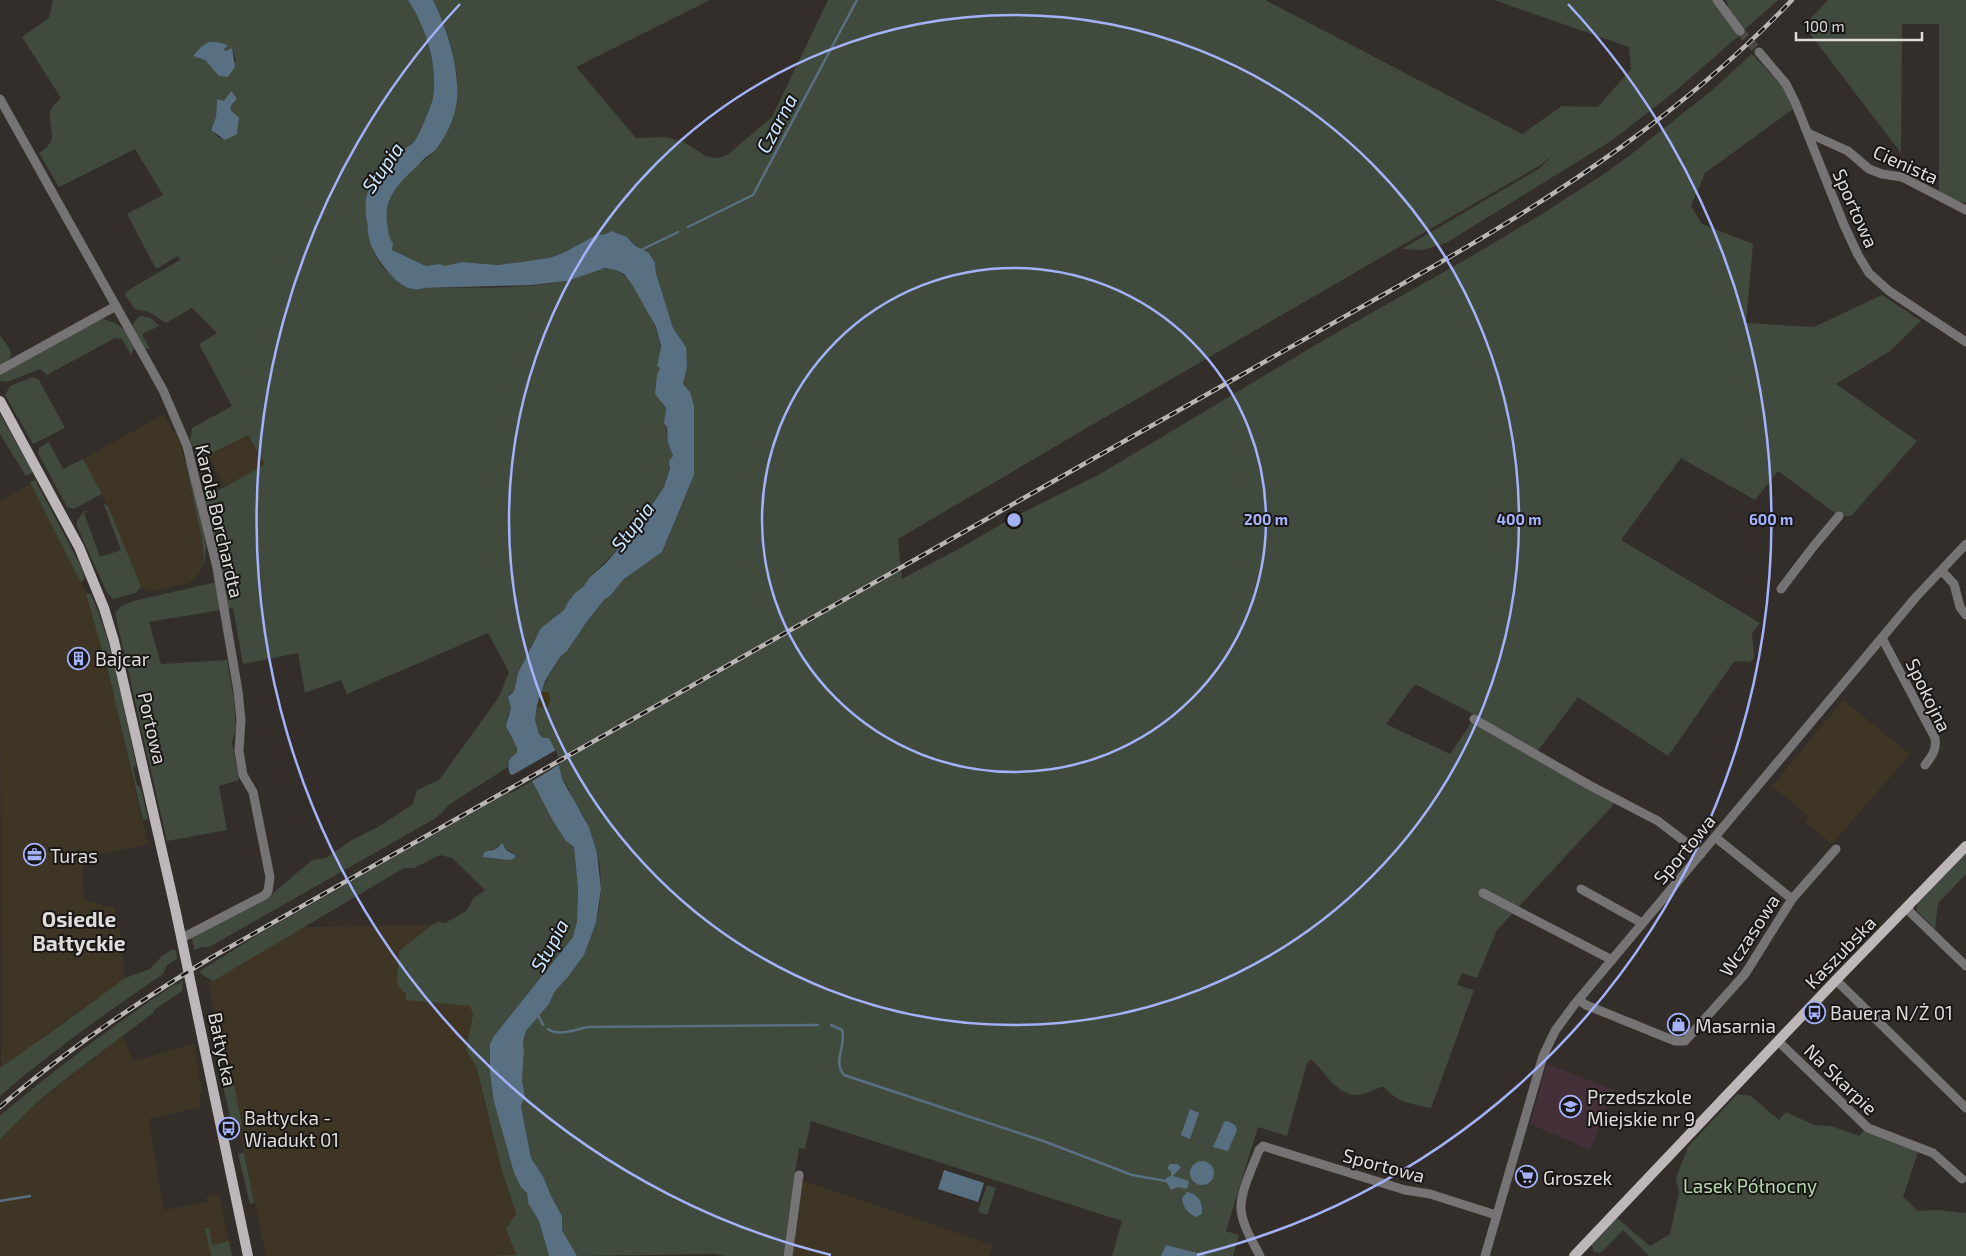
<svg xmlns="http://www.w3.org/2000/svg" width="1966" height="1256" font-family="'Exo 2',sans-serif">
<rect width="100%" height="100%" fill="#332e2a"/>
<g fill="#3f3525">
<polygon points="164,414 181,445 202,539 204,559 201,570 190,583 148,592 139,585 108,506 83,459"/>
<polygon points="248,435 265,464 225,487 208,456"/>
<polygon points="31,484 88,596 108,671 148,845 82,857 84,900 115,908 114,914 118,914 125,978 1,1068 0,501"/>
<polygon points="1843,700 1910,754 1832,844 1805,822 1809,817 1772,786"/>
<polygon points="432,925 436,931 463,926 479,1080 502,1171 515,1212 523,1256 266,1256 208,983 303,927"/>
<polygon points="123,1036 133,1062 194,1043 202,1092 199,1094 201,1107 149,1119 158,1173 157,1174 164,1210 207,1202 206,1197 219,1194 232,1256 0,1256 0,1139 36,1103"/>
<polygon points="801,1180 993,1245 989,1256 790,1256"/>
</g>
<polygon fill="#433038" points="1547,1064 1614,1090 1590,1150 1530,1124"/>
<g fill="#404b3d" fill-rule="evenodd">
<path d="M53 0H408C426 28 438 64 433 98 431 106 419 137 413 143 411 146 406 147 404 149 383 174 359 183 367 221 368 225 367 229 368 233 370 243 377 260 383 267 385 270 389 272 391 275 399 284 411 293 424 288 470 287 520 290 565 281 582 277 598 264 616 270 633 276 657 326 660 343 661 350 658 359 657 366L660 368 657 375 662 404 666 408C663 417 668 424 666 433L669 436 668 443 673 456 664 487 620 547 590 577 583 587 575 593 568 602 564 610 541 628 518 673 514 691 509 694 511 707 507 716 510 735 517 748V753L507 764 508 767 450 804 436 818 209 947H203L194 950 192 938 195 935 271 895 312 860 326 858 352 840 378 827 413 804 417 790 439 780 499 697 509 672 488 633 347 694 341 680 305 693 298 653 243 664 233 608 226 609 203 506 205 495 225 487 265 464 248 435 198 460 190 440 192 428 232 406 199 344 217 333 192 308 166 323 149 312 135 309 125 295 127 291 180 260 178 256 156 269 127 214 163 195 135 149 59 187 39 153C60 139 49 133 50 114 50 107 57 102 61 98L22 37 49 18ZM209 42H217L227 45 224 49 226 51 232 49 236 60 220 76 205 60 194 56ZM229 93 233 94 236 97 230 109 239 118 237 134 219 138 211 129 216 117 217 99 224 101 228 98Z"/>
<path d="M433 0H710L576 67 636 138 665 137 682 141 706 156 714 158 722 157 731 152 772 117 828 0H1265L1522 134 1562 106 1598 107 1631 69 1629 47 1494 0H1714L1742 33 1673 93 1611 141 1446 243 1423 250 1402 249 1540 168 1553 155 1539 166 1085 429 898 539 902 579 964 546 1010 519 1100 474 1322 341 1472 256 1542 214 1601 176 1629 156 1711 91 1752 54 1784 88 1793 109 1705 173 1691 206 1702 224 1753 244 1746 323 1814 327 1882 295 1921 321 1890 351 1836 384 1917 441 1851 516H1839L1778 471 1755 500 1681 458 1621 540 1760 623 1752 633 1754 658 1750 662 1737 661 1733 663 1668 756 1578 697 1537 752 1490 723 1415 684 1386 724 1450 754 1474 719 1615 803 1497 930 1477 978 1462 973 1457 985 1474 990 1431 1108C1413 1104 1396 1102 1384 1087 1374 1088 1368 1094 1358 1095 1336 1095 1325 1072 1311 1059L1307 1063 1287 1136 1258 1127 1226 1231 1239 1235 1233 1256H1112L1122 1221 811 1121 805 1149 799 1148 783 1256H725L715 1254 577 1256 562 1230V1216L551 1196 543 1176 531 1158 521 1106 525 1096 522 1081 524 1050 523 1042 526 1031 549 1004 555 991 568 977 584 955 596 923 599 909 601 889 600 868 597 853 589 827 583 815 573 801 569 789 562 779 536 727 535 720 537 705 542 688 560 657 567 651 588 620 604 600 610 596 624 579 662 552 694 475V405L690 392 683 384 686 347 673 328 656 273 655 263 649 253 634 245 627 237 611 231 606 234 596 235 563 253 549 258 498 265 462 262 445 266 439 264 426 266 392 250C383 215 384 197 411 171 419 163 430 157 437 149 449 135 459 94 457 76 457 72 454 69 454 65 451 43 444 20 433 0Z"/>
<polygon points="1726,0 1778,0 1744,30 1731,14"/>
<polygon points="1828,0 1966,0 1966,203 1939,195 1939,24 1902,24 1901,153 1804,26"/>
<polygon points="142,316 151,318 159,326 142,334 150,349 144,349 132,326 138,317"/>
<path d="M103 319C120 323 128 331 134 348L131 355 122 339 115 338 47 375 40 369 7 382 0 381V375L3 372 63 337Z"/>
<path d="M0 335C10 350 19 355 0 366Z"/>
<polygon points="33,377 39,380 65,428 33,444 5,395 10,386"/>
<polygon points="0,414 33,472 26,476 0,434"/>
<polygon points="49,442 63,469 83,459 102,494 74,509 67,507 38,453 39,448"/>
<polygon points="185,461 188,462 206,545 205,559 201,570 204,559 202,539"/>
<polygon points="35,480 82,568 85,578 81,583 30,482"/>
<polygon points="105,504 108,506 141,587 136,593 113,599 107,593 77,526 77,521 84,511 89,511 84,513 100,557 121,550 104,505 97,508"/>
<polygon points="217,582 221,610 149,622 161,664 227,660 234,700 236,728 232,742 239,780 219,786 227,830 167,841 115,613 120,607 133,601"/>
<path d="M86 593 91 594C114 648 124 707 136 765L133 769 137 785 141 788 148 819 143 820 108 671Z"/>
<path d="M532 781 553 821 566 841 574 847 578 889 577 921 573 937 494 1036V1102L514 1173 521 1187 527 1193 528 1203 539 1221 549 1256H482L516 1255 506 1228 516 1214 502 1171 476 1065 466 1050 473 1015 470 1006 406 1000V993L403 992 397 983 399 951 432 925 438 922 445 923 466 911 474 898 485 890 452 858 440 855 414 868H404L213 981 201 974 200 971 261 933 508 792 511 793ZM499 844 506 850 513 852 510 859 482 857 492 849H496Z"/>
<polygon points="1966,852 1966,874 1938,903 1935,929 1917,911 1917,903"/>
<path d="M173 949 176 951 177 959 167 965 163 974C106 1013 52 1051 0 1096V1068L64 1023 125 978 150 969 162 956Z"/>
<path d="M183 981 182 991 154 1010 153 1013 63 1081 36 1103 0 1139V1116C56 1068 114 1025 175 984V986Z"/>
<polygon points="222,1070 223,1075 232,1075 242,1125 233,1127 234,1133 220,1073"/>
<polygon points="1737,1094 1751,1096 1779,1120 1786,1112 1814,1125 1831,1126 1859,1136 1864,1130 1918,1152 1903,1197 1918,1211 1939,1210 1966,1213 1966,1256 1649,1256 1623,1230 1603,1251 1599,1253 1594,1252 1591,1245 1617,1218 1650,1246 1670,1234 1679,1193 1676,1178 1688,1147"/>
<polygon points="244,1152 254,1203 250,1204 238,1154"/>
<polygon points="987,1185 996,1188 987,1215 978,1212"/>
<polygon points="205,1228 209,1228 212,1245 229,1241 232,1256 211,1256"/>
</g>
<path fill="#3f3616" d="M543 692H549C551 698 550 703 547 708L537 707 541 693Z"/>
<g fill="#597083">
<path d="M408 0H433C447 27 462 76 456 106 454 119 446 136 438 147 434 153 428 155 423 160 406 178 384 192 387 222 388 229 388 237 393 243L392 250 426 266 439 264 445 266 462 262 498 265 549 258 563 253 596 235 606 234 611 231 627 237 634 245 649 253 655 263 656 273 673 328 686 347 687 366 683 384 690 392 694 405V475L662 552 624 579 610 596 604 600 588 620 567 651 560 657 545 681 537 705 535 720 539 734 543 738H549L555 750 562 779 589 827 597 853 601 889 596 923 584 955 568 977 555 991 549 1004 526 1031 523 1042 524 1050 522 1081 525 1096 521 1106 531 1158 543 1176 551 1196 562 1216V1230L577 1256H549L539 1221 528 1203 527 1193 521 1187 514 1173 494 1102 490 1072V1044L494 1036 573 937 577 921 578 889 574 847 566 841 553 821 532 781 510 774C507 764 507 759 517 753V748L506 726 511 707 508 697 514 691 518 673 541 628 564 610 568 602 575 593 583 587 590 577 605 564 633 532 664 487 670 468 669 461 673 456 668 443 667 427 664 423 666 408 655 394 657 375 660 368 657 366 661 346 656 327 633 286 624 274 616 270 605 268 567 281 532 285 424 288C411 293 399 284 391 275 381 264 370 249 368 233 367 229 368 225 367 222 359 182 383 174 404 149 406 147 411 146 413 143 419 137 431 106 433 98 438 64 426 28 408 0Z"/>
<polygon points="209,42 217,42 228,45 224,49 226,51 232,48 235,67 228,77 219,76 205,60 193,56 201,47"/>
<polygon points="231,91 236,97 236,100 232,104 230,109 239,118 237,134 225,140 211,130 216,117 217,99 224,101"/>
<polygon points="502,843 506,850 515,855 515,858 510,860 482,857 485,852 496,849"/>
<polygon points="1190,1109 1199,1113 1190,1139 1181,1135"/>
<polygon points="1227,1121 1235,1125 1237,1130 1228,1151 1213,1147 1224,1122"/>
<circle cx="1202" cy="1173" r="12"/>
<polygon points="1170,1164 1177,1164 1181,1167 1173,1176 1189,1181 1187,1189 1178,1187 1171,1190 1166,1181 1166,1178 1171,1176 1171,1172 1167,1168"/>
<polygon points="944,1170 984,1183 978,1202 938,1189"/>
<path d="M1187 1192C1198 1194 1203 1202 1202 1214L1196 1217C1187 1213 1183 1207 1182 1198Z"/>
<polygon points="1166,1245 1205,1255 1207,1256 1161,1256"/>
</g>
<polygon fill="#332e2a" points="556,750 560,764 534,780 529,782 509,777"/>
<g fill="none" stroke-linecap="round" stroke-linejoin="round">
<g stroke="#597083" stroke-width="2.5">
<polyline points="688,227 753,195 857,0"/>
<polyline points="639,251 678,232"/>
<polyline points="538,1015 543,1025"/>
<path d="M831 1025 842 1030C847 1045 832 1061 844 1075L1046 1142 1132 1175 1166 1181"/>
<path d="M548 1029C559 1037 576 1029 588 1027L818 1025"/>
<polyline points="0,1201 30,1196"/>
</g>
<polyline stroke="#4d4844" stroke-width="9" stroke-dasharray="9 4.5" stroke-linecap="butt" points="1740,31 1759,52"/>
<g stroke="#767374" stroke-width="9">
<polyline points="1717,0 1740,31"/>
<polyline points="1759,52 1786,84 1795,102 1844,225 1858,255 1869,273 1889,291 1966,342"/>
<polyline points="0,99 163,390 187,446 217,568 238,691 241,720 239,751 243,775 253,792 270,877 268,891 265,895 182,938"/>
<polyline points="1808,133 1848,151 1869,169 1882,174 1902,177 1966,210"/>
<polyline points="0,370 116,306"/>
<polyline points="1942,571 1954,584 1960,607 1966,615"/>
<polyline points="1781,589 1813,547 1839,516"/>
<path d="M1882 638 1935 738C1937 750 1932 756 1925 765"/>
<polyline points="1474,719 1589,785 1658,821 1701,854"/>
<polyline points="1715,837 1792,899"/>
<polyline points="1581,889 1642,923"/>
<polyline points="1483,893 1612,960"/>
<polyline points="1908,906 1910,912 1966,966"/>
<polyline points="1836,980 1966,1108"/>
<polyline points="1579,1000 1586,1005 1675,1041 1685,1041 1745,974 1792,899 1836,849"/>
<polyline points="1778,1041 1868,1128 1933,1153 1962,1179"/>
<polyline points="788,1256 799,1175"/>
<path d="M1260 1256C1253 1242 1242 1225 1241 1209 1240 1192 1253 1166 1259 1150L1263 1146 1405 1190 1430 1194 1496 1215"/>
<polyline points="1485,1256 1543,1056 1555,1031 1574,1005 1916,597 1966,544"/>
</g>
<g stroke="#bdb7b9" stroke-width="10">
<polyline points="0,401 79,547 104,608 114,641 175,908 248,1256"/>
<polyline points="1574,1256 1836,980 1966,846"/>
</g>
<defs>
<path id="rail" d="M0 1107C67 1049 139 1001 214 956L1434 266C1563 192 1688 109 1792 0"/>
</defs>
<use href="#rail" stroke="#bab6b3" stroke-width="4.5"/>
<use href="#rail" stroke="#191715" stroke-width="2.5" stroke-dasharray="8" stroke-linecap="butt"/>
</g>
<g fill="none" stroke="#a4b2fc" stroke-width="2.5">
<circle cx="1014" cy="520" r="252"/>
<circle cx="1014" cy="520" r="505"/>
<path d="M831 1255A757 757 0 0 1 460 4M1568 4A757 757 0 0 1 1197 1255"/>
</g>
<defs>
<symbol id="building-ring" viewBox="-11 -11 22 22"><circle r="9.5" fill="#191715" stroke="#a4b2fc" stroke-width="1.5"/><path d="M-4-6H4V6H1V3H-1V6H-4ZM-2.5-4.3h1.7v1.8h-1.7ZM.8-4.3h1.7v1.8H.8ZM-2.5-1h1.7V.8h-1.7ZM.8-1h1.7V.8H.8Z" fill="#a4b2fc"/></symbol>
<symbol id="office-ring" viewBox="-11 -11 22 22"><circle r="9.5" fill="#191715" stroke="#a4b2fc" stroke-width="1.5"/><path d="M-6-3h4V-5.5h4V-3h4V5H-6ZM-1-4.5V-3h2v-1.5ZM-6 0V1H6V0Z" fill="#a4b2fc"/></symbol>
<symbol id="bus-ring" viewBox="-11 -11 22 22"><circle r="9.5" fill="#191715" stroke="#a4b2fc" stroke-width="1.5"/><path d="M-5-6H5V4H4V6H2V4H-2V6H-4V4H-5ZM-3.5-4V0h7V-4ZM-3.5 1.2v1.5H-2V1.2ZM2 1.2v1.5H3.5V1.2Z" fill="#a4b2fc"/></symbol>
<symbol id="shop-ring" viewBox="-11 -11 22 22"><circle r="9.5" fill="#191715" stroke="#a4b2fc" stroke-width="1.5"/><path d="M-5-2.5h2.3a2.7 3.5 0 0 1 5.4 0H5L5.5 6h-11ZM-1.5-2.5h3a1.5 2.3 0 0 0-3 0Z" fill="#a4b2fc"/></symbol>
<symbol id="school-ring" viewBox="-11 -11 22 22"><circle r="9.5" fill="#191715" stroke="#a4b2fc" stroke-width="1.5"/><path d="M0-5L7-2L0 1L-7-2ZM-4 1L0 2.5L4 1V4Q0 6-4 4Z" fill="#a4b2fc"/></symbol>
<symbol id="supermarket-ring" viewBox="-11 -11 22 22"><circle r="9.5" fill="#191715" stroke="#a4b2fc" stroke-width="1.5"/><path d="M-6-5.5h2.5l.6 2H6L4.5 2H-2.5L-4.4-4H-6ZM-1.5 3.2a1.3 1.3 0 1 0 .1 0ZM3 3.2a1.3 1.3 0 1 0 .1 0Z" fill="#a4b2fc"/></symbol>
</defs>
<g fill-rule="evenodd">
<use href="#building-ring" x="66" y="646" width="25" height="25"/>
<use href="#office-ring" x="22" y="842" width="25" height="25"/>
<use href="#bus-ring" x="1802" y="1000" width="25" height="25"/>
<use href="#shop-ring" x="1666" y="1012" width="25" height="25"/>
<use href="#school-ring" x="1558" y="1094" width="25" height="25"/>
<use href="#bus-ring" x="216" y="1116" width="25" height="25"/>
<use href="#supermarket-ring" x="1514" y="1164" width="25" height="25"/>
</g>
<g text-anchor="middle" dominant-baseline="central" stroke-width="4" stroke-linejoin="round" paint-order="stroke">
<g font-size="19" fill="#dfdcd9" stroke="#191715">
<text transform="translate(1906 164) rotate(24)">Cienista</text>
<text transform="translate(1856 208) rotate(66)">Sportowa</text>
<text transform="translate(220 521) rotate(77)">Karola Borchardta</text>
<text transform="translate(1929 695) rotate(64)">Spokojna</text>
<text transform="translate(153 728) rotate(77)">Portowa</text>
<text transform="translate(1684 849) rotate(-50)">Sportowa</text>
<text transform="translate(1749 935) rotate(-57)">Wczasowa</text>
<text transform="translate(1840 952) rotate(-46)">Kaszubska</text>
<text transform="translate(223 1049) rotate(78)">Bałtycka</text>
<text transform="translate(1841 1079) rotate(44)">Na Skarpie</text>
<text transform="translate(1384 1165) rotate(15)">Sportowa</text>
</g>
<g font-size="19" fill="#dfdcd9" stroke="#191715" text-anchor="start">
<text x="95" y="658">Bajcar</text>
<text x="50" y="855">Turas</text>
<text x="1830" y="1012">Bauera N/Ż 01</text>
<text x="1695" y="1025">Masarnia</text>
<text x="1587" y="1096">Przedszkole<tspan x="1587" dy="22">Miejskie nr 9</tspan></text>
<text x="244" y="1117">Bałtycka -<tspan x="244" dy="22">Wiadukt 01</tspan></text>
<text x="1543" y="1177">Groszek</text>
</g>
<g font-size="19" fill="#b5d8ac" stroke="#191715">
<text x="1750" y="1185">Lasek Północny</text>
</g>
<g font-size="20" font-style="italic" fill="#cce7ff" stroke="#191715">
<text transform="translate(776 123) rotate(-62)">Czarna</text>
<text transform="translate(382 167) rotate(-55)">Słupia</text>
<text transform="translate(632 526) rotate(-52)">Słupia</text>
<text transform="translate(549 945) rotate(-61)">Słupia</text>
</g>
<g font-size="21" font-weight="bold" fill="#dfdcd9" stroke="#191715">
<text x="79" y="918">Osiedle<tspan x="79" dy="24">Bałtyckie</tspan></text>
</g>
</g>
<circle cx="1014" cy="520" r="8" fill="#a4b2fc" stroke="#191715" stroke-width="2.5"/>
<g font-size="15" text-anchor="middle" font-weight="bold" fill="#a4b2fc" stroke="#191715" stroke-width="4" stroke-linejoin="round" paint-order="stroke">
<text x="1266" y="525">200 m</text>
<text x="1519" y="525">400 m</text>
<text x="1771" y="525">600 m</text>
</g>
<path d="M1796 32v8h126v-8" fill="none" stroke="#dfdcd9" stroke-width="2.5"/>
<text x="1804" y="32" font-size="15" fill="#dfdcd9" stroke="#191715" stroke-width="4" paint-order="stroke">100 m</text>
</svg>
